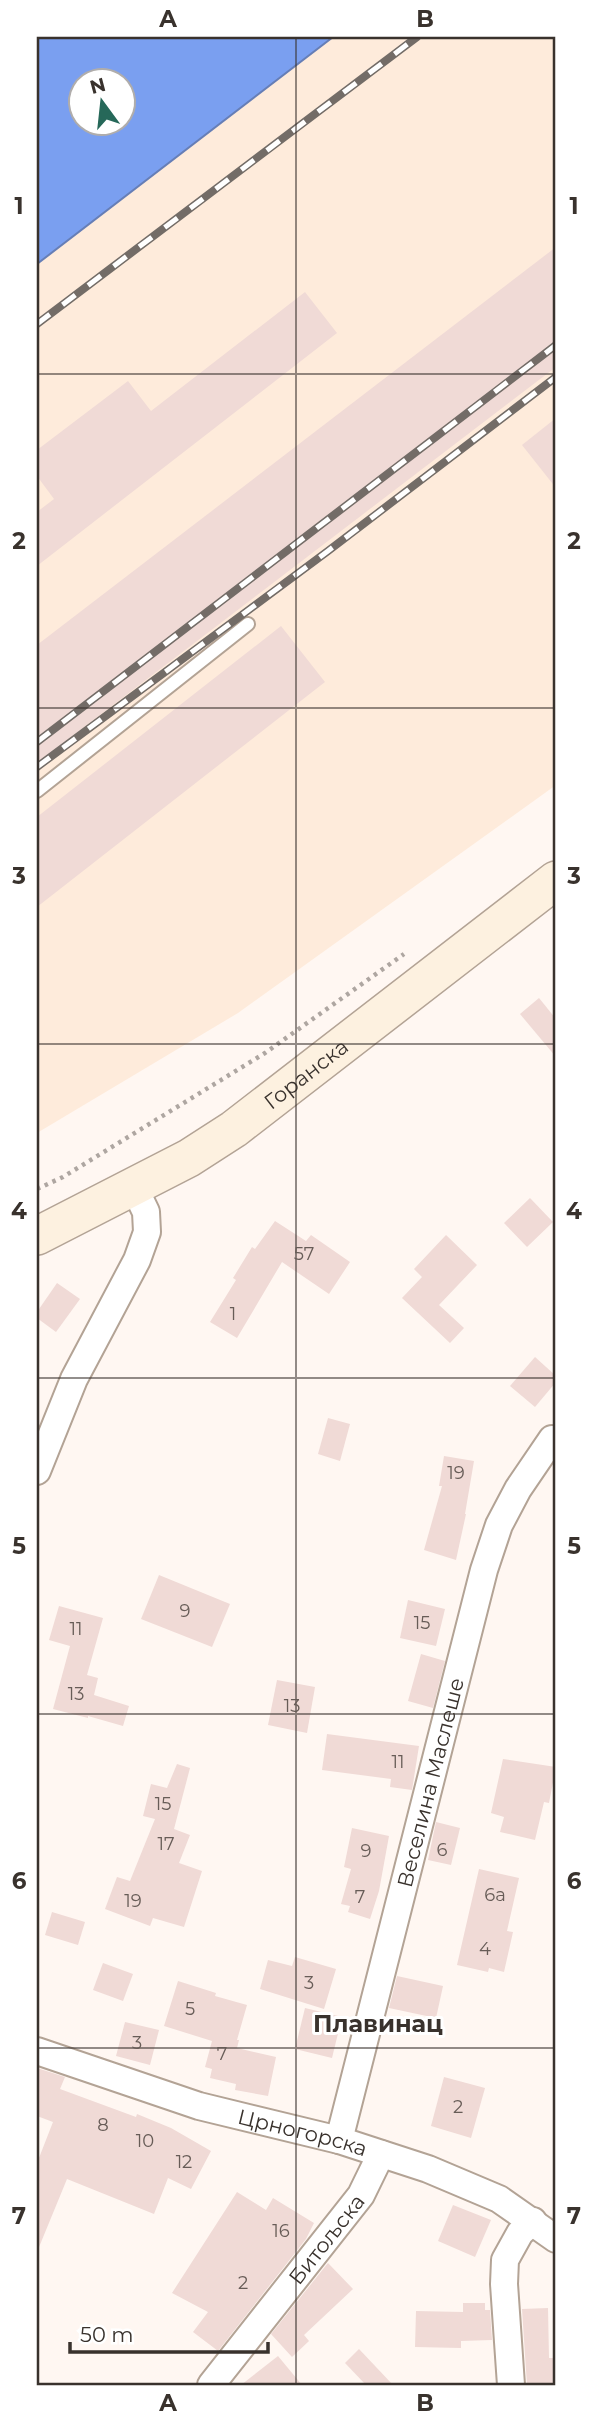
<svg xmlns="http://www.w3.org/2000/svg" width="593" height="2422" font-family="Montserrat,sans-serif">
<rect width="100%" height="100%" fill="#fff7f2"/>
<polygon fill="#feebdb" points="333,37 556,37 556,785 238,1013 37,1133 37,264"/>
<path fill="#7a9ff0" stroke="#667eb6" stroke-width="2" fill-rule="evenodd" d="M37 37H333L37 264ZM80 80H122V122H80Z"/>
<g fill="#f0dad6">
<polygon points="556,247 556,367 37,763 37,645"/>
<polygon points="305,292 337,333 37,566 37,512 54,499 37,476 37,450 128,381 151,411"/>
<polygon points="556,418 556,488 522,445"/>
<polygon points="281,626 325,682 37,907 37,817"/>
<polygon points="539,998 556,1019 556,1057 520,1014"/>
<polygon points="530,1198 553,1222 527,1247 504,1223"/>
<polygon points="275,1221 306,1241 311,1235 350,1262 329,1294 282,1262 237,1338 210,1322 236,1280 233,1278 252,1247 255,1249"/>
<polygon points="446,1235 477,1265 439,1305 464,1328 450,1343 402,1298 422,1277 414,1269"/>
<polygon points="57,1283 80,1299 56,1332 37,1318 37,1312"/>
<polygon points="535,1357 556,1376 556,1382 535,1407 510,1386"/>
<polygon points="328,1418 350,1424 340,1461 318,1454"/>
<polygon points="444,1456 474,1461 465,1514 466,1514 456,1560 424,1550 442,1486 439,1486"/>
<polygon points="159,1575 230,1604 212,1647 141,1619"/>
<polygon points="408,1600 445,1609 436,1646 400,1638"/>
<polygon points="59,1606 103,1618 87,1675 98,1678 94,1695 129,1706 123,1726 88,1716 88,1718 53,1709 70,1646 49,1640"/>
<polygon points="421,1654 445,1661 433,1708 408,1701"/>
<polygon points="277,1680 315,1687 307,1733 268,1725"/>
<polygon points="327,1734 419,1746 412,1790 390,1787 391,1779 322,1770"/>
<polygon points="503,1759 556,1767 549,1803 544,1802 535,1840 500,1832 504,1817 491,1813"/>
<polygon points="177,1764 190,1768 174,1829 190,1835 179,1863 202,1871 184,1927 153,1918 150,1926 105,1909 117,1877 130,1881 155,1819 143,1816 151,1784 167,1788"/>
<polygon points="436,1822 460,1828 451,1865 428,1860"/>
<polygon points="352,1828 389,1836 379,1891 370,1919 348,1912 350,1906 341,1904 351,1869 344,1867"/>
<polygon points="479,1869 519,1878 507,1931 513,1932 504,1972 489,1968 488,1972 457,1965"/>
<polygon points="52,1912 85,1922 78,1945 45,1935"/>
<polygon points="295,1957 336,1969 324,2009 260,1989 268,1960 292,1966"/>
<polygon points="103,1963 133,1974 123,2001 93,1990"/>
<polygon points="397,1976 443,1986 436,2018 389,2008"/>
<polygon points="178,1981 216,1993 215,1996 247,2005 237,2040 239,2040 237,2048 276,2057 268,2096 235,2090 236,2084 210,2078 212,2069 205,2067 212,2041 164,2026"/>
<polygon points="305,2008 342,2017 332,2058 295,2049"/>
<polygon points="125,2022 159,2030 150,2065 116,2056"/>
<polygon points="37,2068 65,2077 60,2089 136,2117 137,2114 171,2128 211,2151 191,2189 168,2178 154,2214 67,2179 37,2252 37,2163 53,2122 37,2116"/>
<polygon points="444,2077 485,2088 471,2138 431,2126"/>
<polygon points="237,2192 266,2210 273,2198 314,2223 306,2239 218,2351 193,2332 208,2312 172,2293"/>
<polygon points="453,2205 491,2220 475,2257 438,2241"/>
<polygon points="328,2263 353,2289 304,2335 309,2341 292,2357 271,2334"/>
<polygon points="463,2303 485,2303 485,2310 490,2310 492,2340 461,2341 461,2348 415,2347 416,2311 463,2312"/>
<polygon points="548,2308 549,2358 556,2358 556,2385 527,2385 522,2309"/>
<polygon points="359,2349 393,2385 366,2385 345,2363"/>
<polygon points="278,2356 302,2385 241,2385"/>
</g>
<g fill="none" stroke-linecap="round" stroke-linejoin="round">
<defs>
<polyline id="lane" points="37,791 248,624"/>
<g id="street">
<polyline points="37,1471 74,1379 137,1260 147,1232 146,1212 134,1187"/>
<path id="s1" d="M37 2051 199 2106 339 2140 428 2169 499 2199 556 2239"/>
<path id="s2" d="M339 2140 484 1570 499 1525 518 1489 552 1439"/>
<path id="s3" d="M211 2385 361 2195 381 2154"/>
<polyline points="511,2385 504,2284 505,2260 520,2233 533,2221"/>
</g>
<g id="secondary">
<path id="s4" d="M37 1236 189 1158 234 1129 556 880"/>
</g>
</defs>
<use href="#lane" stroke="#b3a395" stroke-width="16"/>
<use href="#street" stroke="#b3a395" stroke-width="30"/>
<use href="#secondary" stroke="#b3a395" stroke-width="40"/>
<polyline stroke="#aea6a1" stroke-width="4.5" stroke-dasharray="3.5 5" stroke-linecap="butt" points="37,1189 63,1177 265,1053 404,954"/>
<use href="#lane" stroke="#fff" stroke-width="12"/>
<use href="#street" stroke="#fff" stroke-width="26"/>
<use href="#secondary" stroke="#fdf1e0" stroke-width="37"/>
<defs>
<g id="rail">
<polyline points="37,324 417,37"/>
<polyline points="37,742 556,345"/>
<polyline points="37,767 328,551 556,377"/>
</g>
</defs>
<use href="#rail" stroke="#736c67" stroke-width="8"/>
<use href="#rail" stroke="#fff" stroke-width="5" stroke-dasharray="16" stroke-linecap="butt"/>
</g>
<path fill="none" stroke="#39322d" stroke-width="2" stroke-opacity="0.55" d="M296 37V2385M37 374H556M37 708H556M37 1044H556M37 1378H556M37 1714H556M37 2048H556"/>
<g text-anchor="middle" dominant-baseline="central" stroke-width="6" stroke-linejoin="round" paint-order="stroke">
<g font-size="18" fill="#675c57">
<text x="304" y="1254">57</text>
<text x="233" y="1314">1</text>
<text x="456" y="1473">19</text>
<text x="185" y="1611">9</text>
<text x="422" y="1623">15</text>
<text x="76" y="1629">11</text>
<text x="76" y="1694">13</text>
<text x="292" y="1706">13</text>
<text x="398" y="1762">11</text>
<text x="163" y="1804">15</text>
<text x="166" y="1844">17</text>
<text x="442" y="1850">6</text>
<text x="366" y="1851">9</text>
<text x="495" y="1895">6a</text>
<text x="360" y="1897">7</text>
<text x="133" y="1901">19</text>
<text x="485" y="1949">4</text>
<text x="309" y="1983">3</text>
<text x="190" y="2009">5</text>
<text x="137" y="2043">3</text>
<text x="222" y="2054">7</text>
<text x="458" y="2107">2</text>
<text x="103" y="2125">8</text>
<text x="145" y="2141">10</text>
<text x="184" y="2162">12</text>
<text x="281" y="2231">16</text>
<text x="243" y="2283">2</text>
</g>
<g font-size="21" fill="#39322d" stroke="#fff">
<text stroke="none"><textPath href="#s4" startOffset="315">Горанска</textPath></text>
<text stroke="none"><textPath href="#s2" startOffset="369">Веселина Маслеше</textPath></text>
<text stroke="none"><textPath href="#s1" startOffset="278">Црногорска</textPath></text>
<text stroke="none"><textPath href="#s3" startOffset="186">Битољска</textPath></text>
</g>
<g font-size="24" font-weight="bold" fill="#39322d" stroke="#fff">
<text x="378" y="2023">Плавинац</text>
</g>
</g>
<rect width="593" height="2422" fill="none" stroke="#ffffff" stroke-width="77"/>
<g transform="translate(102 102) rotate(345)"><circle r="33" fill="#ffffff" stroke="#b0adab" stroke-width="2"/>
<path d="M0-5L12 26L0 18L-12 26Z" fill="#266859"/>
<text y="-10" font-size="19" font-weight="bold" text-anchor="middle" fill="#39322d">N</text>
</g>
<path d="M70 2342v10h198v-10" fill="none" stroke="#39322d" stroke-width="3.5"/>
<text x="80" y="2342" font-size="21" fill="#39322d" stroke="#ffffff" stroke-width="5" paint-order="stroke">50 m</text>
<rect x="38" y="38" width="516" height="2346" fill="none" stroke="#39322d" stroke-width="2.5"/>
<g font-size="23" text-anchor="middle" font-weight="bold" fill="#39322d">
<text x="168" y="27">A</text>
<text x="425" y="27">B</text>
<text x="19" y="214">1</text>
<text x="574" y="214">1</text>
<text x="19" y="549">2</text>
<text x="574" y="549">2</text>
<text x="19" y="884">3</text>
<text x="574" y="884">3</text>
<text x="19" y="1219">4</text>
<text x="574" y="1219">4</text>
<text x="19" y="1554">5</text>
<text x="574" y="1554">5</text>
<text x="19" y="1889">6</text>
<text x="574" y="1889">6</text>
<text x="19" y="2224">7</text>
<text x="574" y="2224">7</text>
<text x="168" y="2411">A</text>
<text x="425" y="2411">B</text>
</g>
</svg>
